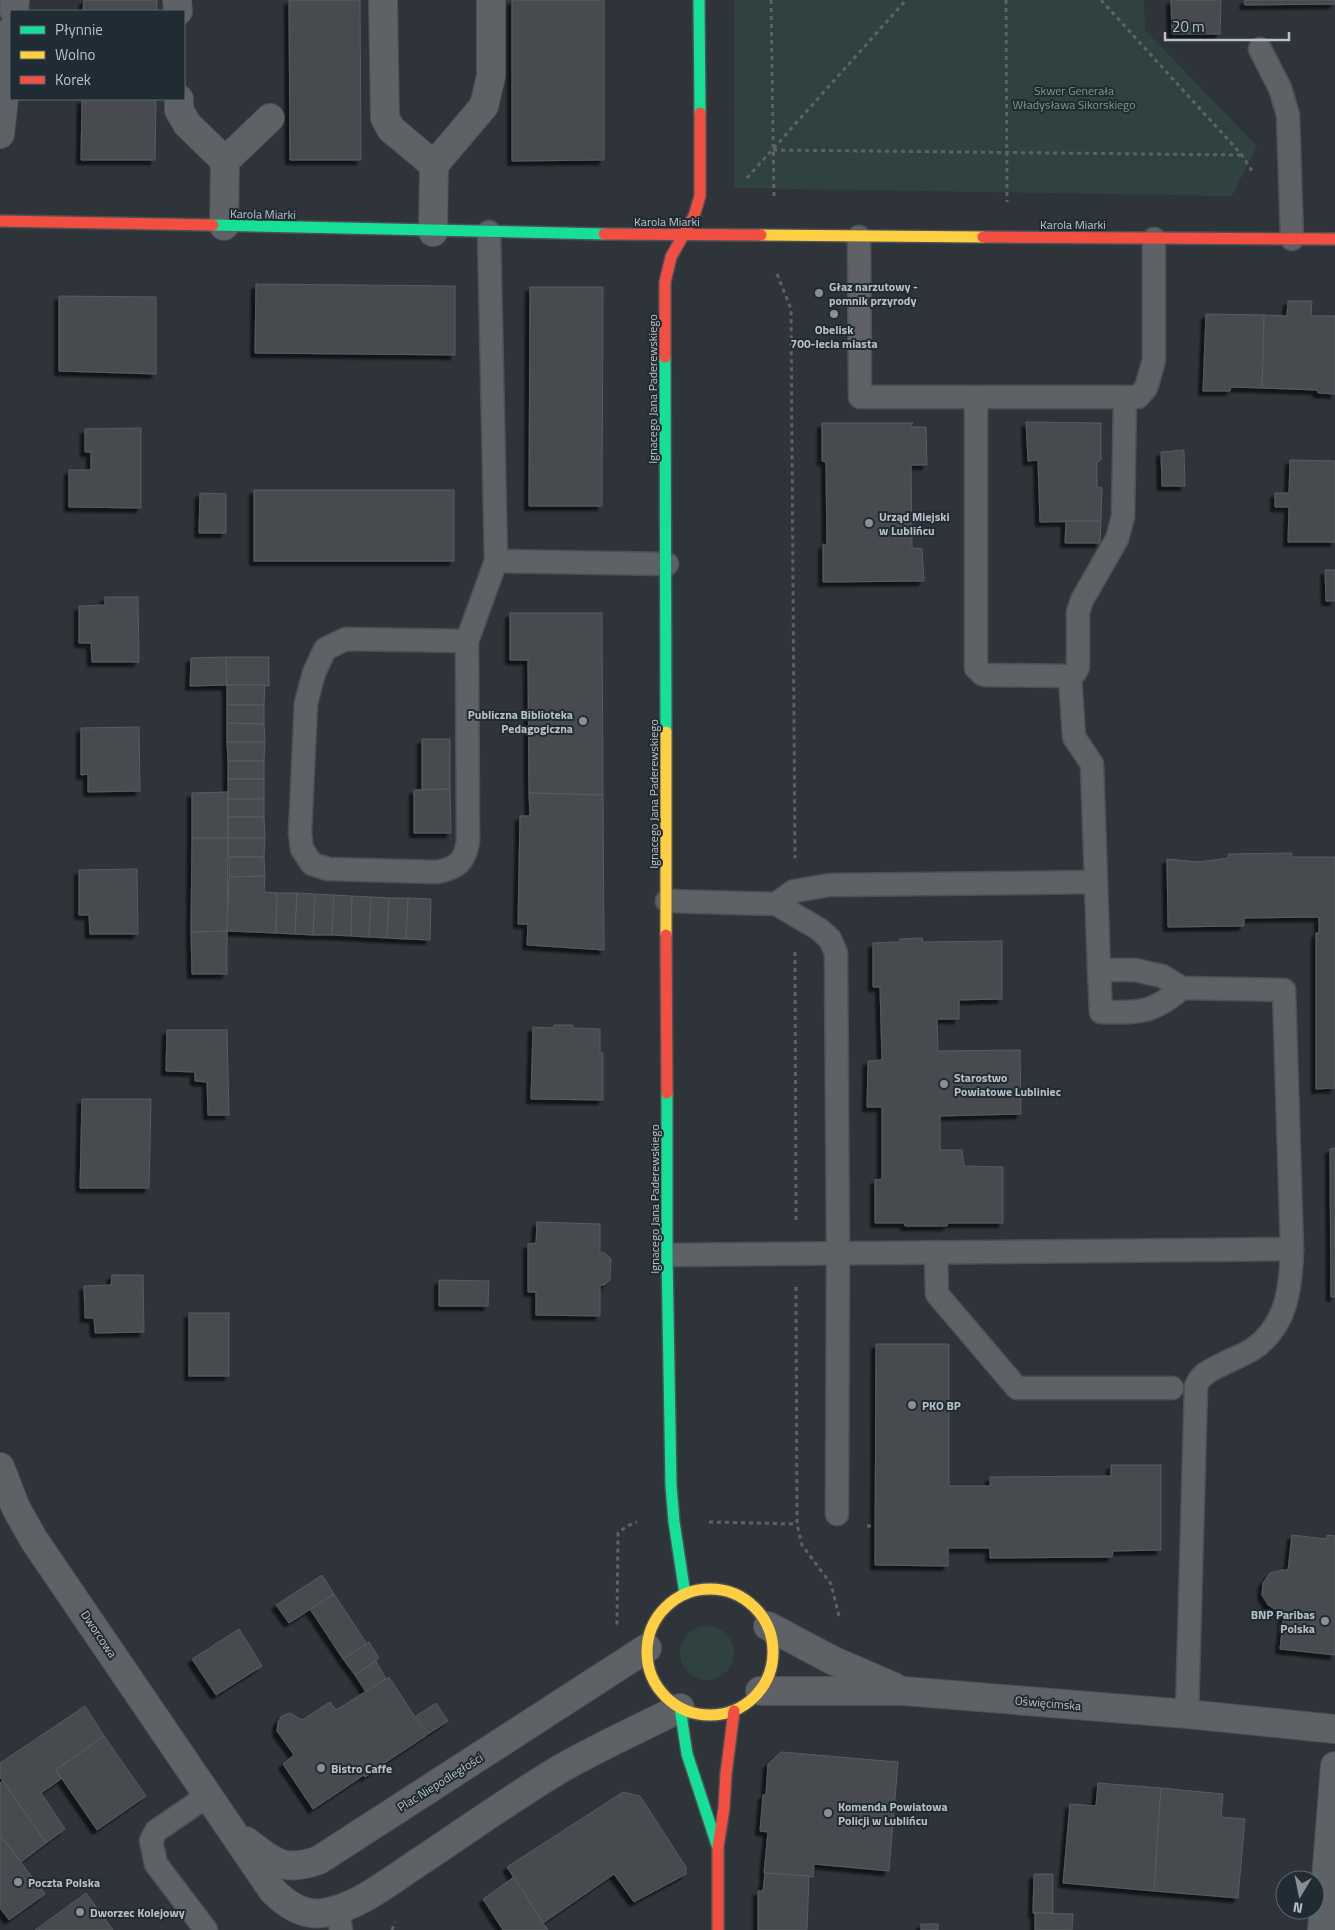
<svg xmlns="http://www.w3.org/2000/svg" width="1335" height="1930" font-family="'Titillium Web',sans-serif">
<defs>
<filter id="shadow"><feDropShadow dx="-4.5" dy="4.5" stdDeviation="1" flood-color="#0009"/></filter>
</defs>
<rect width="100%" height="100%" fill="#2e3439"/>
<g fill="#2f4240">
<polygon points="734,0 1144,0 1145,30 1257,146 1232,196 734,188"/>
<circle cx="707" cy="1653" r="27"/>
</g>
<g fill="#474c50" stroke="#565c60" filter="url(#shadow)">
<polygon points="84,0 157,0 157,11 83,11"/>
<polygon points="289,0 360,0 361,160 290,160"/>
<polygon points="512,0 604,0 604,160 512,161"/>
<polygon points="1171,0 1221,0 1220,34 1172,34"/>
<polygon points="1244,0 1335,0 1335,4 1245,5"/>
<polygon points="82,99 156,99 155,160 81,160"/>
<polygon points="256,284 455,286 455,355 255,353"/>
<polygon points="530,287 603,287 602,506 529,506"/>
<polygon points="59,296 156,297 156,374 59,371"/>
<polygon points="1288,301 1312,301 1311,316 1335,316 1335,394 1318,393 1317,390 1262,388 1264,315 1287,316"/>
<polygon points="1206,314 1264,315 1262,388 1231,387 1230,391 1203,391"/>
<polygon points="1026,422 1101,423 1101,460 1097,462 1097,487 1102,488 1101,521 1040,522 1038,460 1028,461"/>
<polygon points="822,423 913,423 910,427 926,427 927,465 911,465 912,548 922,549 924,581 823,582 823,544 827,546 826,462 822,461"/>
<polygon points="141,428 141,508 69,507 69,470 91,470 91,452 85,452 85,429"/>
<polygon points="1184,450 1185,486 1162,486 1161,452"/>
<polygon points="1290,460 1335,461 1335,542 1288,542 1289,507 1275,507 1275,493 1289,493"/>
<rect x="254" y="490" width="200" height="71"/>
<polygon points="200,493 226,494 226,533 199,533"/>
<polygon points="1066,521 1101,521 1100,543 1065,543"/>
<polygon points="1325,570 1335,570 1335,601 1326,601"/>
<polygon points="105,597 138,597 139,662 92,662 91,643 79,643 79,606 105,605"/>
<polygon points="510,613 602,613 603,795 529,793 528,660 510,660"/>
<polygon points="226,657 227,685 190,686 191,658"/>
<polygon points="226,657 269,657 269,686 227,685"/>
<polygon points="227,685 265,685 264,705 227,705"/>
<polygon points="227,705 264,705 264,724 227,723"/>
<polygon points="227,723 264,724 265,742 227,742"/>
<polygon points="139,727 140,791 88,792 88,774 81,775 81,728"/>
<polygon points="422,739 450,739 450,789 422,790"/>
<polygon points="227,742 265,742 264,761 228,761"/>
<rect x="228" y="761" width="36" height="18"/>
<rect x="228" y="779" width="36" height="20"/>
<polygon points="450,789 451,833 414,833 414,790"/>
<polygon points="228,792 228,838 192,838 192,793"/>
<polygon points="529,793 603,795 604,950 527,945 528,924 518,924 520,816 530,816"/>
<rect x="228" y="799" width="36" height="18"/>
<polygon points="228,817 264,817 265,838 228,838"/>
<polygon points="192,838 228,838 227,931 191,932"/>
<polygon points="228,838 265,838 264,857 229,857"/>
<polygon points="1292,853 1291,857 1335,857 1335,1088 1316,1089 1316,933 1319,933 1319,917 1244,918 1244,926 1168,927 1167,859 1199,862 1228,858 1229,854"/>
<polygon points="229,857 264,857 265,876 229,877"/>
<polygon points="137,869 138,934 90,934 89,915 79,915 79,870"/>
<polygon points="265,876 264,892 277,893 276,933 227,931 229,877"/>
<polygon points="277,893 297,893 295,934 276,933"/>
<polygon points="297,893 315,894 313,935 295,934"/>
<polygon points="315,894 334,895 332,935 313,935"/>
<polygon points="334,895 352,896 351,936 332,935"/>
<polygon points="352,896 371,897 369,937 351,936"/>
<polygon points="371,897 389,898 387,938 369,937"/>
<polygon points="389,898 408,898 406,939 387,938"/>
<polygon points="408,898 431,899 430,940 406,939"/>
<polygon points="227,931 227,974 192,974 191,932"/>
<polygon points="922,938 923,942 1002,941 1002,999 959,1000 959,1019 937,1019 938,1051 1020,1050 1021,1114 940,1116 940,1150 962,1150 964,1166 1003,1167 1003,1223 948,1223 947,1226 905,1226 904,1223 875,1223 875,1180 882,1179 882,1107 867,1107 868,1061 882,1060 880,987 873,987 873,943 899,942 900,939"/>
<polygon points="554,1025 573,1025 573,1028 600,1029 600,1053 603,1053 603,1100 531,1099 533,1027 554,1028"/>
<polygon points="167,1030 227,1030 229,1115 208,1115 207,1082 195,1081 195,1072 166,1071"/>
<polygon points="82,1099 151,1099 149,1188 80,1188"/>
<polygon points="1335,1148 1335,1297 1331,1297 1330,1149"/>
<polygon points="537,1222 600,1224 600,1253 605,1253 611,1259 610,1280 604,1285 600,1285 600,1316 536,1315 536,1292 528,1292 528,1244 536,1243"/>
<polygon points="112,1275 143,1275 144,1332 95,1333 94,1318 85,1318 84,1286 111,1285"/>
<polygon points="439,1280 489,1281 488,1306 439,1306"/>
<rect x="189" y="1313" width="40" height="63"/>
<polygon points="876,1344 949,1344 949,1486 990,1486 990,1477 1111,1476 1111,1465 1161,1465 1161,1550 1113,1551 1112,1557 990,1558 990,1548 948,1548 948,1566 875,1565"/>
<polygon points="1292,1535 1327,1539 1327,1535 1335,1536 1335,1655 1280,1649 1284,1612 1278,1611 1268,1605 1262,1595 1263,1583 1270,1573 1282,1570 1288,1570"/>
<polygon points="322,1575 334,1594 289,1623 276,1605"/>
<polygon points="334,1594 367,1644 343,1659 310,1609"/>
<polygon points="239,1629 262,1666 216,1695 192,1659"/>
<polygon points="369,1642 379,1658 355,1675 343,1659"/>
<polygon points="376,1661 386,1679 366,1692 355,1675"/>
<polygon points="389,1677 427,1735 380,1766 381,1767 365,1777 364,1775 313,1809 283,1764 294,1755 277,1731 278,1722 282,1716 290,1713 302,1720 330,1702 336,1710"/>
<polygon points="436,1703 448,1721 428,1734 416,1716"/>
<polygon points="85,1706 104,1736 56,1770 61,1779 41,1793 65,1829 46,1843 0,1777 0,1763"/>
<polygon points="104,1736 146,1796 97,1830 56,1770"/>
<polygon points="781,1752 898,1762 889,1871 814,1864 813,1877 764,1873 768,1832 760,1831 763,1795 766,1794 768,1764"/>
<polygon points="3,1781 46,1843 21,1862 0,1835 0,1783"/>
<polygon points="1098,1783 1161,1788 1154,1891 1063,1883 1070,1804 1096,1806"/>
<polygon points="1161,1788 1223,1794 1221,1817 1245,1819 1238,1898 1154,1891"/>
<polygon points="623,1792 640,1796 686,1867 686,1874 634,1902 614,1874 543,1923 507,1867"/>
<polygon points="0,1835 45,1894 9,1920 0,1908"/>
<polygon points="765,1873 809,1876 807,1930 758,1930 758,1891 763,1891"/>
<polygon points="1034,1874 1053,1874 1053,1913 1033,1913"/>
<polygon points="514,1877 543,1923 548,1930 503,1930 483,1899"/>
<polygon points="86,1893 113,1930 35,1930"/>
<polygon points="1035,1913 1073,1914 1072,1930 1035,1930"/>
<rect x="921" y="1924" width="17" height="6"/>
</g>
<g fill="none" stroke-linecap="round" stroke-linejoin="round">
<defs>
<g id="lane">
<polyline points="1260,49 1280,88 1288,115 1292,239"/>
<polyline points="859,237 860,397 1138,397 1146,388 1154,360 1154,239"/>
<polyline points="976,398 976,668 982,674 986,675 1070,676 1074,674 1078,667 1078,612 1082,600 1117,539 1123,517 1125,398"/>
<polyline points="496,561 667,564"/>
<path d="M467 641 346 639 325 649 314 673 306 703 300 833 302 849 312 864 328 869 437 872C457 868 465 862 468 841L467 641 496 561 489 232"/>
<polyline points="1070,676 1074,737 1092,764 1099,970 1135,970 1162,976 1182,988 1284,990 1292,1249"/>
<polyline points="667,901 776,904 819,929 830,939 836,953 838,1253 837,1514"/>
<polyline points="776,904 794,891 830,885 1096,882"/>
<path d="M1099 970 1101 1012C1137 1013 1153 1014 1182 988"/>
<polyline points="936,1252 937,1294 1017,1388 1172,1388"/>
<path d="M667 1255 1292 1249C1291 1287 1287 1326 1253 1349 1244 1355 1234 1358 1225 1363 1213 1369 1201 1373 1196 1386L1187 1714"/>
<polyline points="338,1910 341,1930"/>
<polyline points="206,1930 156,1864 151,1841 156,1831 207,1796"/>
</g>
<g id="street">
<polyline points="177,0 178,11"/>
<polyline points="383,0 385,118 391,129 434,165 433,232"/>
<polyline points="14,11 15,0"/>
<polyline points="179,99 179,110 187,124 225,161 224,226"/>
<polyline points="0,134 11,31"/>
<polyline points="225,161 270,118"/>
<polyline points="434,165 484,106 491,76 491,0"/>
<path d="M0 1467 16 1508 34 1540 273 1891C286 1904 303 1916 323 1913 356 1908 386 1884 413 1866 462 1834 511 1798 562 1768 600 1746 641 1728 680 1708"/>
<polyline points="768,1626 832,1660 894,1687"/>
<polyline points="760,1691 904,1691 1187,1714 1335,1729"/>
<path d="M246 1841C274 1862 283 1873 319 1860L647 1648"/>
<polyline points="1322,1930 1335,1766"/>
</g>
<g id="fast">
<polyline points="699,0 700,113"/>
<polyline points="213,225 604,234"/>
<polyline points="665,357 666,732"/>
<polyline points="667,1093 667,1255 671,1485 674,1522 685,1594"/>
<polyline points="680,1708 687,1754 717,1845"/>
</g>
<g id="slow">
<polyline points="761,235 983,237"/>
<polyline points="666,732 666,935"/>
<circle cx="710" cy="1652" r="63"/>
</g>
<g id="jam">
<polyline points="0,221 213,225"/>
<polyline points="604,234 761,235"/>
<polyline points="983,237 1335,239"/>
<polyline points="665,357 665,282 671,257 694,216 700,196 700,113"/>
<polyline points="666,935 667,1093"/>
<polyline points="718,1930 718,1847 724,1808 726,1774 734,1711"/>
</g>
</defs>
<use href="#lane" stroke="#4c5053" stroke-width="25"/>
<use href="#street" stroke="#4c5053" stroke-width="30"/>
<use href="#fast" stroke="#4c5053" stroke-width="14"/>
<use href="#slow" stroke="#4c5053" stroke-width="14"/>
<use href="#jam" stroke="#4c5053" stroke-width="14"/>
<g stroke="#5d6266" stroke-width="3" stroke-dasharray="4 4" stroke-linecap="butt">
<polyline points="771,0 774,199"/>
<polyline points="1006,0 1007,202"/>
<polyline points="1101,0 1242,155 1254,174"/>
<polyline points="773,150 1242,155"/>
<polyline points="747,178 906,0"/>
<polyline points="777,274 791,309 795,858"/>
<polyline points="795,952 796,1221"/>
<polyline points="796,1287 797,1524 802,1545 831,1584 839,1616"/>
<polyline points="709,1522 797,1524"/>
<polyline points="867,1526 875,1526"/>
<polyline points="616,1624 617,1623 618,1533 627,1526 637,1522"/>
<polyline points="392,1930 395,1922"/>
</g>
<use href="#lane" stroke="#5e6266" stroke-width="22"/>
<use href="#street" stroke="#5e6266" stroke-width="28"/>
<use href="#fast" stroke="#16e098" stroke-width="11"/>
<use href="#slow" stroke="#ffcf43" stroke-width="11"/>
<use href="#jam" stroke="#f24e42" stroke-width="11"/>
</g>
<g fill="#889096" stroke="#212b33" stroke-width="2">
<circle cx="819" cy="293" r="5"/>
<circle cx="834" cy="314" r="5"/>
<circle cx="869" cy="523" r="5"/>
<circle cx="583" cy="721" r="5"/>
<circle cx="944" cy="1084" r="5"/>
<circle cx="912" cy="1405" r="5"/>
<circle cx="1325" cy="1621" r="5"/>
<circle cx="321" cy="1768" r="5"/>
<circle cx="828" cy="1813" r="5"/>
<circle cx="18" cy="1882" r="5"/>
<circle cx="80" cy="1912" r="5"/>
</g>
<g text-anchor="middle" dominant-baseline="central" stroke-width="4" stroke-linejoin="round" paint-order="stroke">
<g font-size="12" fill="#7a9b7d" stroke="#212b33">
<text x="1074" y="90">Skwer Generała<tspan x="1074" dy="14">Władysława Sikorskiego</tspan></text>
</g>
<g font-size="12" fill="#b9c1c8" stroke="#212b33">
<text transform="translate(263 214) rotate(1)">Karola Miarki</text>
<text x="667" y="221">Karola Miarki</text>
<text x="1073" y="224">Karola Miarki</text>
<text transform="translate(652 389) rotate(-90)">Ignacego Jana Paderewskiego</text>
<text transform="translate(653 794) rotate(-90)">Ignacego Jana Paderewskiego</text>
<text transform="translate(654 1199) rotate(-90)">Ignacego Jana Paderewskiego</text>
<text transform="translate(99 1634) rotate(56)">Dworcowa</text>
<text transform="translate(1048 1703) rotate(5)">Oświęcimska</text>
<text transform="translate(440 1782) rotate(-32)">Plac Niepodległości</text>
</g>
<g font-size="12" font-weight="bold" fill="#b9c1c8" stroke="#212b33" text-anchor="start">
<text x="829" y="286">Głaz narzutowy -<tspan x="829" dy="14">pomnik przyrody</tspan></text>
<text x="834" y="329" text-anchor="middle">Obelisk<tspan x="834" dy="14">700-lecia miasta</tspan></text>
<text x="879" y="516">Urząd Miejski<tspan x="879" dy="14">w Lublińcu</tspan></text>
<text x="573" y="714" text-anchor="end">Publiczna Biblioteka<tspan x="573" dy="14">Pedagogiczna</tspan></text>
<text x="954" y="1077">Starostwo<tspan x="954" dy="14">Powiatowe Lubliniec</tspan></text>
<text x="922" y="1405">PKO BP</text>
<text x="1315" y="1614" text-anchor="end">BNP Paribas<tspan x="1315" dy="14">Polska</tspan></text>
<text x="331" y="1768">Bistro Caffe</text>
<text x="838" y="1806">Komenda Powiatowa<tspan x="838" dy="14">Policji w Lublińcu</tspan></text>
<text x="28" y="1882">Poczta Polska</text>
<text x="90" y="1912">Dworzec Kolejowy</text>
</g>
</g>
<rect x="10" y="10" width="175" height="90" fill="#212b33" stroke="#5e676f"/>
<rect x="20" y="26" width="25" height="8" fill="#16e098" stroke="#5e676f"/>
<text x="55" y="35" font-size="15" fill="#b9c1c8">Płynnie</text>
<rect x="20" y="51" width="25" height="8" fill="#ffcf43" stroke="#5e676f"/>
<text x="55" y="60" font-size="15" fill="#b9c1c8">Wolno</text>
<rect x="20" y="76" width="25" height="8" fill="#f24e42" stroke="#5e676f"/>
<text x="55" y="85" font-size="15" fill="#b9c1c8">Korek</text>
<g transform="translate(1300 1895) rotate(190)"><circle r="24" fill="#212b33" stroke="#5e676f"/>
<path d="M0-4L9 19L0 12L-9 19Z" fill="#889096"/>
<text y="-8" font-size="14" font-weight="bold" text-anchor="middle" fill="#b9c1c8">N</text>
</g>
<path d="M1165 32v8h124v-8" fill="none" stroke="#b9c1c8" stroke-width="2.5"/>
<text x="1172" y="32" font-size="15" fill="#b9c1c8" stroke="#212b33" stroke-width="4" paint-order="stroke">20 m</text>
</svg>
